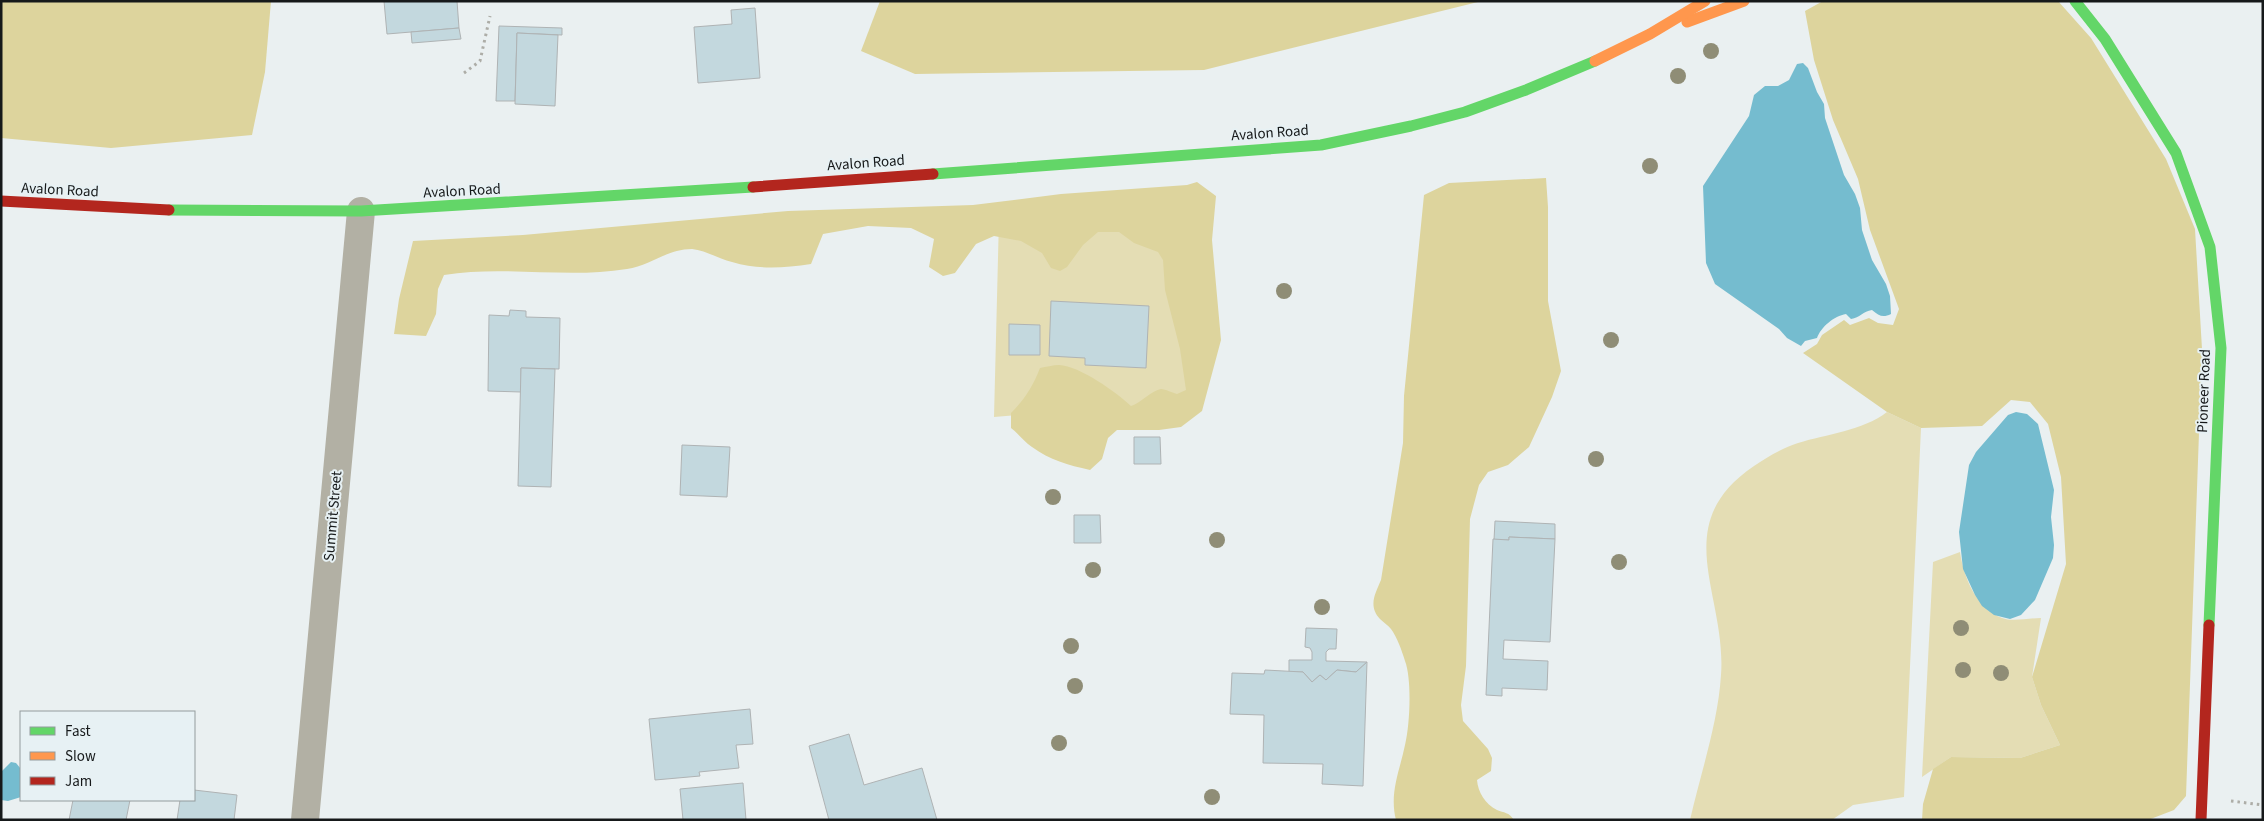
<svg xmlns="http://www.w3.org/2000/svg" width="2264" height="821" font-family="'Source Sans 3',sans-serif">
<rect width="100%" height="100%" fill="#eaf0f1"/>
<g fill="#e4ddb4">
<polygon points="1199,201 1197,401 994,417 999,218"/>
<path d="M1887 412 1921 428 1904 797 1853 805 1832 820H1690C1701 772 1718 723 1721 675 1727 594 1667 525 1754 466 1767 457 1783 448 1798 443 1827 434 1862 431 1887 412Z"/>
<path d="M1960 552C1964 578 1976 608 2002 618 2012 622 2029 618 2041 618L2032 677 2041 705 2060 745 2020 758 1951 757 1922 777 1933 562Z"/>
</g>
<g fill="#ddd49d">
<polygon points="1,1 271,1 265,72 252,135 111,148 1,138"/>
<polygon points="880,1 1482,1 1204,70 915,74 861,51"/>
<polygon points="1823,1 2058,1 2091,38 2166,159 2195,229 2202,349 2186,796 2174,810 2148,820 1922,820 1923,804 1933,769 1951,757 2020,758 2060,745 2041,705 2032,677 2066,564 2061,477 2048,424 2030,402 2011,400 1982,426 1921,428 1887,412 1803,353 1817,344 1822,335 1844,320 1850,325 1869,318 1878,323 1893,325 1899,309 1870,230 1858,179 1833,120 1814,60 1805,11"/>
<path d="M1546 178 1548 207V301L1561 371 1552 397 1529 447 1508 465 1488 472 1479 485 1470 519 1466 666 1461 705 1463 721 1488 749 1492 758 1491 771 1477 780C1478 792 1485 804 1497 810 1504 813 1509 812 1514 820H1396C1389 793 1400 770 1405 745 1410 725 1412 679 1405 661 1402 651 1397 637 1391 629 1388 625 1383 622 1380 619 1368 606 1375 594 1381 580L1403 443 1404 396 1424 195 1449 183Z"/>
<path d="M1197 182 1216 196 1212 240 1221 340 1202 411 1181 427 1159 430H1117L1108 438 1102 459 1090 470C1068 465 1050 460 1032 447 1024 442 1019 434 1011 428V413C1025 399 1033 386 1040 368 1046 367 1053 365 1059 365 1080 366 1116 392 1131 406 1141 403 1152 390 1161 389 1165 389 1173 393 1177 394L1186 390 1180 349 1165 290 1163 260 1158 252 1134 243 1119 232H1098L1083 245 1067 267 1060 271 1051 268 1042 253 1021 241 994 236 976 244 955 273 943 276 929 267 934 239 911 228 868 226 823 234 811 264C783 268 759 270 732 262 719 259 705 250 692 249 667 249 650 266 627 269 566 279 504 265 444 275L438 289 436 314 426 336 394 334 399 299 413 241 523 235 788 211 973 205 1061 194 1187 185Z"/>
</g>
<g fill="#75bccf">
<path d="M1803 63 1808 68 1817 92 1824 104 1825 118 1844 175 1855 194 1860 208 1862 230 1872 260 1886 284 1890 296 1891 314C1883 318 1879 316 1872 310 1863 311 1860 318 1851 319L1846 314C1834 316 1821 327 1817 338L1805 341 1801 346 1787 338 1779 329 1715 284 1706 263 1703 186 1749 116 1754 95 1765 86H1778L1789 80 1797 64Z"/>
<polygon points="2016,412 2027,414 2038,424 2054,490 2051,517 2054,545 2053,558 2035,600 2021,615 2010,619 1994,615 1982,606 1975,595 1963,569 1959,532 1969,465 1976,452 2008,415"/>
<polygon points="11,762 16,763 21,769 21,797 8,801 1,800 1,772"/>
</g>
<g fill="#c3d8de" stroke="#afb3b4">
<polygon points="384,1 457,1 459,28 387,34"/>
<polygon points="755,8 760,78 698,83 694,27 732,24 731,10"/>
<polygon points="499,26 562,28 562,35 517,33 515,101 496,101"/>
<polygon points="459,28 461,39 412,43 411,32"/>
<polygon points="517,33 558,35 555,106 515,104"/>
<polygon points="1051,301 1149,306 1146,368 1085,365 1085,358 1049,356"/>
<polygon points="510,310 526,311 526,317 560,318 559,369 521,368 521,392 488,391 489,315 509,316"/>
<polygon points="1009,324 1040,325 1040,355 1009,355"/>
<polygon points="521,368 555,369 551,487 518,486"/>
<polygon points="1134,437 1160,437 1161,464 1134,464"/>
<polygon points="682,445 730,447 727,497 680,495"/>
<polygon points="1074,515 1100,515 1101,543 1074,543"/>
<polygon points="1495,521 1555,524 1555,539 1509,537 1509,540 1494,540"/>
<polygon points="1509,537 1555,539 1550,642 1504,640 1503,659 1548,661 1547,690 1502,688 1502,696 1486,695 1493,539 1509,540"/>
<polygon points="1306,628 1337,629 1336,649 1329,649 1326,652 1326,661 1367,662 1356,672 1337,670 1326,680 1320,675 1312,682 1303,672 1289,672 1289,660 1312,660 1312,652 1310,648 1305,647"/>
<polygon points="1367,662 1363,786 1322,784 1323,764 1263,763 1264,715 1230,714 1232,673 1264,674 1265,670 1303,672 1312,682 1320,675 1326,680 1337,670 1356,672"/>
<polygon points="750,709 753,744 736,745 739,768 699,772 700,776 655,780 649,719"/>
<polygon points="849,734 864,785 922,768 937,820 829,820 809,746"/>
<polygon points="743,783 746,820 683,820 680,789"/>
<polygon points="194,790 237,795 234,820 177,820 180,800 194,800"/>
<polygon points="73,800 130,800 126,820 69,820"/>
</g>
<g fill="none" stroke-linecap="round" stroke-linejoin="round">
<g stroke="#adada7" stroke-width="3" stroke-dasharray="2.5 4" stroke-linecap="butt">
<polyline points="464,73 480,61 490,16"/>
<polyline points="2231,801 2263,805"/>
</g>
<polyline stroke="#b2b0a4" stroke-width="28" points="305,820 361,211"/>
<g stroke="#63d668" stroke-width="11">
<polyline points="2075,1 2105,39 2176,153 2210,247 2221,348 2209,625"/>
<polyline points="933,174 1321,145 1411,126 1465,112 1526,90 1595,61"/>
<polyline points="169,210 361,211 753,187"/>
</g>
<g stroke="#ff974d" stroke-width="11">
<polyline points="1687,22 1744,1"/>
<polyline points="1595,61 1650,34 1705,1"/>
</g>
<g stroke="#b3261e" stroke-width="11">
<polyline points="753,187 933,174"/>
<polyline points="1,201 169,210"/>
<polyline points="2201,820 2209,625"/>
</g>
</g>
<g fill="#8f8d76">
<circle cx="1711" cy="51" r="8"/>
<circle cx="1678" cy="76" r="8"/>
<circle cx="1650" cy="166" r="8"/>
<circle cx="1284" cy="291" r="8"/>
<circle cx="1611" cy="340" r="8"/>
<circle cx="1596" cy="459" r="8"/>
<circle cx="1053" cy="497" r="8"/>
<circle cx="1217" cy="540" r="8"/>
<circle cx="1619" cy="562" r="8"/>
<circle cx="1093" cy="570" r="8"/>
<circle cx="1322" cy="607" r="8"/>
<circle cx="1961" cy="628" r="8"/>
<circle cx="1071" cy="646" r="8"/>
<circle cx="1963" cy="670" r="8"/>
<circle cx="2001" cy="673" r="8"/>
<circle cx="1075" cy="686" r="8"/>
<circle cx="1059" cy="743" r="8"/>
<circle cx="1212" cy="797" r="8"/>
</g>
<g text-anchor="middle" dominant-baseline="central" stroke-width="4" stroke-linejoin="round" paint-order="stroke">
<g font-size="15" fill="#16191a" stroke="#e7f1f4">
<text transform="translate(1270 133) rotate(-4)">Avalon Road</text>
<text transform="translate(866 163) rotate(-4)">Avalon Road</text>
<text transform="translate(60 190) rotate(3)">Avalon Road</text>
<text transform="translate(462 191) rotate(-3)">Avalon Road</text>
<text transform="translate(2204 391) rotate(-88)">Pioneer Road</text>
<text transform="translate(333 516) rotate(-85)">Summit Street</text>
</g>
</g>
<rect width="2264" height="821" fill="none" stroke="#16191a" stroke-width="5"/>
<rect x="20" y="711" width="175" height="90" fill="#e7f1f4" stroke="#939b9d"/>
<rect x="30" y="727" width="25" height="8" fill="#63d668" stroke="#939b9d"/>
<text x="65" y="736" font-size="15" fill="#16191a">Fast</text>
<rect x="30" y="752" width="25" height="8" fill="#ff974d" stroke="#939b9d"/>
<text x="65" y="761" font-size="15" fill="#16191a">Slow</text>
<rect x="30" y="777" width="25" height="8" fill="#b3261e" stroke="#939b9d"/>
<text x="65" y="786" font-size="15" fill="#16191a">Jam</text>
</svg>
